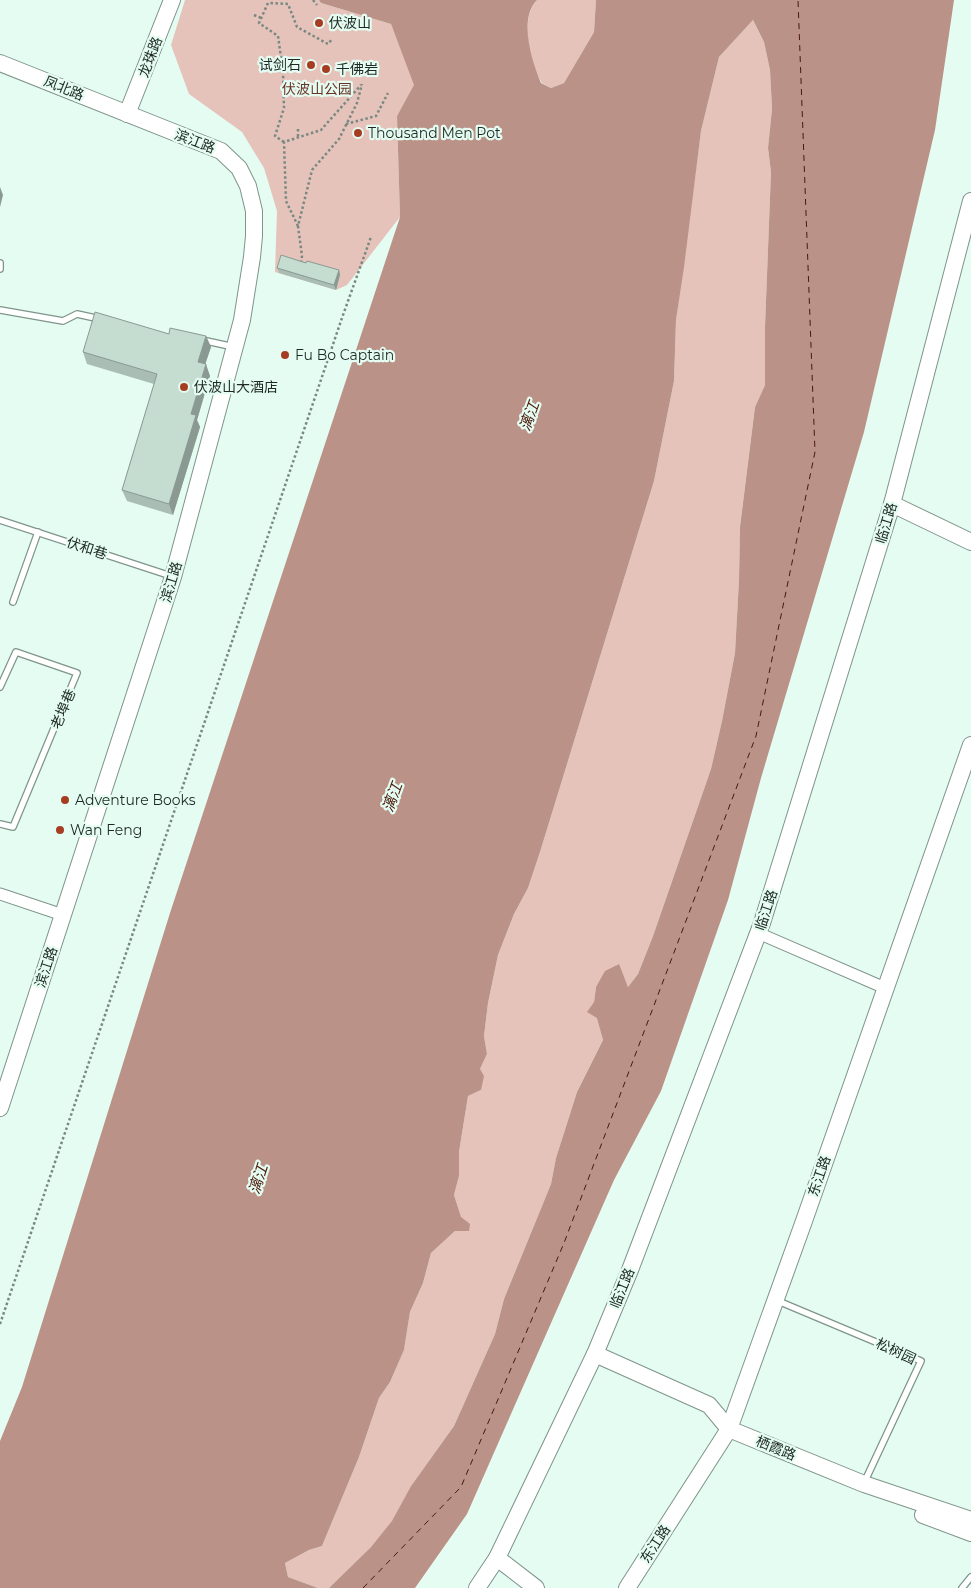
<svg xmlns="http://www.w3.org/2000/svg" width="971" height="1588" font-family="Montserrat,'Noto Sans SC',sans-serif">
<rect width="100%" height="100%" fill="#e4fcf1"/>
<g fill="#e5c3ba">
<polygon points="185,0 319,0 321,3 391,24 415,85 397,116 400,217 347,285 336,290 275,272 277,211 264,168 242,132 189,94 171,45"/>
<path d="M537 0H596L594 32 564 83 551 88 542 83C538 76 534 69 532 61 526 44 524 13 537 0Z"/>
<polygon points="753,20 764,42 770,70 772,109 768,148 771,172 765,327 765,385 755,407 740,527 739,580 735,653 722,721 711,769 653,936 638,974 628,987 618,964 596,987 594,1002 603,1040 577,1092 556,1158 551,1184 504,1299 495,1334 454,1426 411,1486 393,1521 371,1547 329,1588 318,1588 288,1577 285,1563 309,1550 322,1546 359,1457 379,1398 390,1382 404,1350 410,1312 423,1283 431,1253 455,1231 469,1231 461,1218 454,1195 459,1176 459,1152 468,1096 481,1090 480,1069 487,1054 484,1036 488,1003 498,955 514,914 528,888 540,852 654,481 674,381 676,320 701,131 719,57"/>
</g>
<path fill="#ba9287" d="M319 0H537C518 19 532 62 541 83L551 88 564 83 594 32 596 0H954L935 130 864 432 761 778 728 900 661 1091 614 1180 467 1514 415 1588H329L371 1547 392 1521 411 1486 454 1426 495 1334 504 1299 551 1184 556 1158 577 1092 603 1040 597 1018 587 1012 594 1002 596 987 605 971 619 964 628 987 638 974 653 936 711 769 722 721 735 653 739 580 740 527 755 407 765 385V327L771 172 768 148 772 109 770 70 764 42 753 20 719 57 701 131 684 267 676 320 674 381 654 481 540 852 528 888 514 914 498 955 488 1003 484 1036 487 1054 480 1069 484 1076 481 1090 468 1096 459 1152V1176L454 1195 461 1217 470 1224 469 1231H455L431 1253 423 1283 410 1312 404 1350 390 1382 379 1398 359 1457 322 1546 309 1550 285 1563 288 1577 318 1588H0V1441L22 1387 170 913 400 217 397 116 414 85 391 24 321 3Z"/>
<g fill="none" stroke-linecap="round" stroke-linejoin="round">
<polyline stroke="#4b180b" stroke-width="1" stroke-dasharray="6 5" stroke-linecap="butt" points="363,1588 461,1487 564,1243 756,736 815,452 798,0"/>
<defs>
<g id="lane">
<polyline points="0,263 0,269"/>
<polyline points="0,310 63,321 77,314 100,319"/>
<polyline points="202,340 234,347"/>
<polyline points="0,520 171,576"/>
<polyline points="13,602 38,532"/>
<polyline points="0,687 16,652 77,673 13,827 0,824"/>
<polyline points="778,1301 921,1361 864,1483"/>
<polyline points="962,1588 971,1577"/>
</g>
<g id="street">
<polyline points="0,894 63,915"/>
<polyline points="758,933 885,988"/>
</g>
<g id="secondary">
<polyline points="0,63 221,151 239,168 248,186 254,211 254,236 252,257 242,320 173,577 0,1108"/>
<polyline points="127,114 172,0"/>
<polyline points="892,504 971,542"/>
<polyline points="595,1354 709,1405 729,1429 864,1484 971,1520"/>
<polyline points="923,1515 971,1533"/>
<polyline points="497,1558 536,1588"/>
<polyline points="477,1588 497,1558 595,1354 630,1270 762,923 892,504 971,201"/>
<polyline points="627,1588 729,1429 804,1221 971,745"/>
</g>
</defs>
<use href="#lane" stroke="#7f948b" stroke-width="8"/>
<use href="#street" stroke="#7f948b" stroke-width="13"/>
<use href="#secondary" stroke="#7f948b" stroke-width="18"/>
<g stroke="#798982" stroke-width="2.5" stroke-dasharray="2.5 2.5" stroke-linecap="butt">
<polyline points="313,0 317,5"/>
<polyline points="254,15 261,18"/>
<polyline points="346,124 376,116 388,93"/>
<polyline points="298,129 298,137"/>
<polyline points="284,142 275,136 284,108 283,72 278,36 259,23 268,3 288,4 297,27 328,44 332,39"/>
<polyline points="298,226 286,201 284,142 321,130 361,85"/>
<polyline points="301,263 302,256 298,226 312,170 339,139 357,103 362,84"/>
<polyline points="0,1324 343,315 371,237"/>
</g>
<use href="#lane" stroke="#fff" stroke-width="5.5"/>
<use href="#street" stroke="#fff" stroke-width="11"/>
<use href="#secondary" stroke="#fff" stroke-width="16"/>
</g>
<g fill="#a9bdb4">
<polygon points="306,263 339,270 340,275 336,290 279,273 277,268"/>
<polygon points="206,336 211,347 205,364 210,376 197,420 200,427 173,515 127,501 122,490 154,384 87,364 83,352"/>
</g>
<g fill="#8a9a92">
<polygon points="0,187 3,195 0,207"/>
<polygon points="339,270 340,275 336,290 334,285"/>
<polygon points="206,336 211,347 202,374 198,362"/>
<polygon points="206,364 210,376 197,420 200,427 173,515 169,504 191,414"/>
</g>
<g fill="#c5dcd1" stroke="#8a9a92">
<polygon points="281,255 306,263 307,261 339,270 334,285 277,268"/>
<polygon points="95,312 169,334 170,328 206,336 198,362 206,364 191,414 196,415 169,504 122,490 157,374 83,352"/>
</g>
<g fill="#a63d22" stroke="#e4fcf1" stroke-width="2">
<circle cx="319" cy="23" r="5"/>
<circle cx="311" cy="65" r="5"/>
<circle cx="326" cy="69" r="5"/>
<circle cx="358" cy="133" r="5"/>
<circle cx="285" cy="355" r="5"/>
<circle cx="184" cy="387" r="5"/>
<circle cx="65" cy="800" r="5"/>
<circle cx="60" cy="830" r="5"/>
</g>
<g text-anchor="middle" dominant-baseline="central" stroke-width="4.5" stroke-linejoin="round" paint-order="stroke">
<g font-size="14" fill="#1f2824" stroke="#e4fcf1" text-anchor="start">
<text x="329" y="23">伏波山</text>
<text x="301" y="65" text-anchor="end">试剑石</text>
<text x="336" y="69">千佛岩</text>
<text x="368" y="133">Thousand Men Pot</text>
<text x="295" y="355">Fu Bo Captain</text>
<text x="194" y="387">伏波山大酒店</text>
<text x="75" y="800">Adventure Books</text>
<text x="70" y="830">Wan Feng</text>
</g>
<g font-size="14" fill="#1f2824" stroke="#e4fcf1">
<text transform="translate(150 57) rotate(-69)">龙珠路</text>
<text transform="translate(64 88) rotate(22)">凤北路</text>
<text transform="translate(195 141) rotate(21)">滨江路</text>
<text transform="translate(886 523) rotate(-73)">临江路</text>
<text transform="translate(87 548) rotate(18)">伏和巷</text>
<text transform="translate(171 582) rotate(-73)">滨江路</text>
<text transform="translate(63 709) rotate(-67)">老埠巷</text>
<text transform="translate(766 910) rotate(-72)">临江路</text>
<text transform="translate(46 967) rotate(-72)">滨江路</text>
<text transform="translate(819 1176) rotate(-71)">东江路</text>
<text transform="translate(622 1288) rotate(-68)">临江路</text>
<text transform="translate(896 1351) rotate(25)">松树园</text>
<text transform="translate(776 1448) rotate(22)">栖霞路</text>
<text transform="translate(655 1544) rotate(-57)">东江路</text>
</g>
<g font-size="14" fill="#6b3427" stroke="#e4fcf1">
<text x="317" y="89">伏波山公园</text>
</g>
<g font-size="15" font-style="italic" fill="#4b180b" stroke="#e4fcf1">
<text transform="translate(529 416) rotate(-70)">漓江</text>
<text transform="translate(392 797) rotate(-70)">漓江</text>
<text transform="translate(258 1179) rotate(-72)">漓江</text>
</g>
</g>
</svg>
